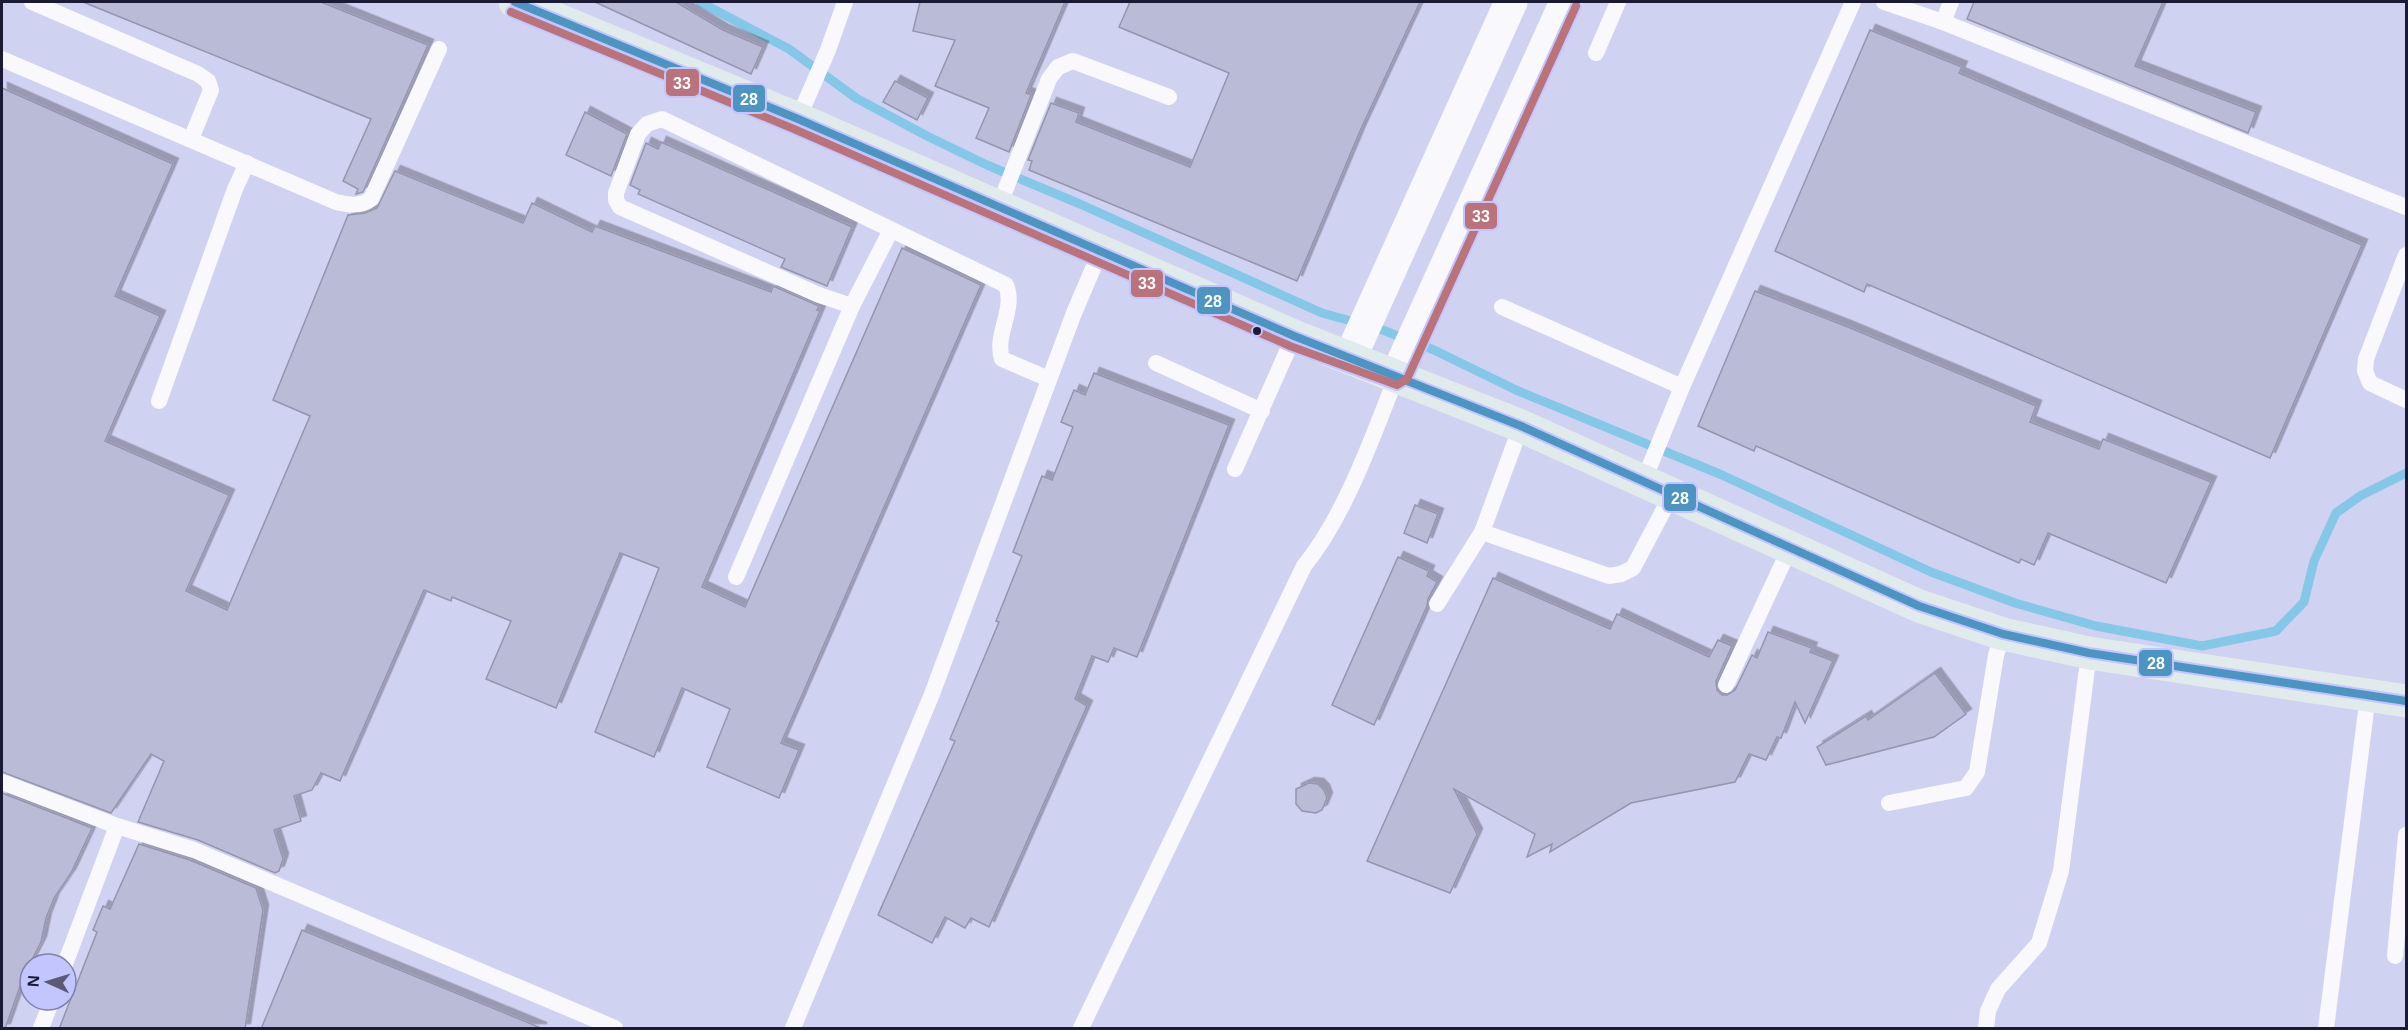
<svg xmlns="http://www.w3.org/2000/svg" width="2408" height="1030" font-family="Arial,sans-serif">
<defs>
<filter id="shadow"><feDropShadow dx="5.5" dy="-5.5" stdDeviation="0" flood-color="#0004"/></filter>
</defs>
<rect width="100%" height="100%" fill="#d0d2f1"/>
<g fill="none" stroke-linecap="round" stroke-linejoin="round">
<polyline stroke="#84c7e6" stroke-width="9" points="700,2 789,49 856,98 927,136 987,165 1080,204 1322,313 1380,329 1434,350 1516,390 1722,475 1931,572 2015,603 2096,626 2202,646 2276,631 2304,602 2314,561 2336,513 2360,496 2406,473"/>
</g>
<g fill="#babbd6" stroke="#9495ae" stroke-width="1.5" filter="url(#shadow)">
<polygon points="83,2 321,2 428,45 363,192 356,194 358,189 343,181 371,119"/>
<polygon points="595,2 676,2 723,30 763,47 751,74"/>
<polygon points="920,2 1065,2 1026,93 1031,95 1009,152 976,138 989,108 935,86 955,40 913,31"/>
<polygon points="1130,2 1420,2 1360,131 1297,281 1029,170 1032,161 1028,160 1051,103 1079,113 1076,122 1190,167 1229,73 1119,27"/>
<polygon points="1974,2 2163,2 2135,66 2256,112 2248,133 1967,19"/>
<polygon points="1870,30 1962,67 1959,73 2362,245 2270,458 1867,284 1864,292 1775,251"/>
<polygon points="895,81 928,98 917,120 883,102"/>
<polygon points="2,88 173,164 115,296 160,316 105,441 229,495 186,591 227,610 310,416 273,400 348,215 365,213 377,208 395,171 523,223 532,203 592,232 595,226 771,292 773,286 819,306 817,310 820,311 702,587 745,607 902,248 981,285 781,743 799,750 779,798 707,767 730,709 682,688 654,757 595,732 659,568 620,553 556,708 486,679 511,621 452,597 451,601 424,590 340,781 321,773 312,790 294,796 301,821 274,830 283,859 279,871 275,873 198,840 138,822 164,761 151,754 111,813 2,772"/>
<polygon points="585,112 627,134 611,176 566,155"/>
<polygon points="661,142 852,227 827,286 781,267 785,259 638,194 640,190 630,185 646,143 658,149"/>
<polygon points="1755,291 1848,327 2036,406 2030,422 2099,449 2103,439 2211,482 2166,583 2048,533 2034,565 2021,559 2019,563 1756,446 1754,451 1698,426"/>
<polygon points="1094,373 1229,425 1137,657 1114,648 1108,662 1092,656 1075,699 1087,706 989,927 971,918 965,928 945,917 932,943 878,915 955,741 950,739 999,622 996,621 1022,556 1013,552 1042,476 1052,480 1073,427 1061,422 1074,390 1085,395"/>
<polygon points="1415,505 1438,514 1427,543 1404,533"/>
<polygon points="1398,557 1429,571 1427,576 1437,582 1428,599 1427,606 1374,725 1332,705"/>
<polygon points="1493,578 1610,629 1617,614 1709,657 1718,640 1732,646 1716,681 1717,690 1722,695 1727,695 1735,690 1752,655 1757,658 1768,632 1812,648 1810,652 1833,661 1805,723 1795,702 1781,738 1777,737 1766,760 1749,754 1735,782 1631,803 1550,852 1552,844 1527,857 1535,834 1454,789 1477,834 1450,893 1367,861"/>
<polygon points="1935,673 1966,714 1934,737 1826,765 1817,747 1866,716 1868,720"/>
<polygon points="1309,783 1318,784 1324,790 1327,798 1322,810 1316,813 1302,811 1296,804 1296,789"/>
<polygon points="2,793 92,828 71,873 54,898 46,918 41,942 24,975 5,1029 2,1029"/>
<polygon points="139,844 190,860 256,888 263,910 245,1029 59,1029 97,932 93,930 103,906 110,909"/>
<polygon points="302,930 541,1028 541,1029 261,1029"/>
</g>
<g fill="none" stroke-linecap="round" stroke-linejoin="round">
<g stroke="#f8f8fd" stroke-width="16">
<polyline points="32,2 198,74 208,81 211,90 191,139"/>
<polyline points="1884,2 1943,22 2406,207"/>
<polyline points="1943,22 1951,2"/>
<polyline points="1596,53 1618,2"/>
<path d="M2 59 336 202C349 205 360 207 371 199L439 49"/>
<polyline points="798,119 828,50 845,2"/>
<polyline points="999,206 1049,79 1058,67 1073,61 1169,97"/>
<path d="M891 230 852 306 819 295 620 207 616 200V193L638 134 647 124 662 119 1006 285C1016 309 994 335 1002 359L1049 379"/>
<polyline points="2406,255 2366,359 2365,371 2370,383 2406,400"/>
<polyline points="1502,307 1682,387"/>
<polyline points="1156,363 1262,411"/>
<polyline points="159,401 235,189 247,163"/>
<polyline points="1235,469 1294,336"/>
<polyline points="1644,480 1682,387 1853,2"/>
<polyline points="1482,532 1521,426"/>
<polyline points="736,577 852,306"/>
<polyline points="1437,604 1482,532 1609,576 1621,574 1633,568 1672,494"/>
<polyline points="1726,685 1790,548"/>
<polyline points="2,782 117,826 194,850 615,1028"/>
<polyline points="1889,803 1966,788 1977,772 1996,655 2003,634"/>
<polyline points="2395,956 2406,835"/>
<polyline points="65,964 117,826"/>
<polyline points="41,1028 52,1000"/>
<polyline points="793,1028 932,694 1074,313 1100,252"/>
<path d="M1081 1028 1304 566C1345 516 1373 436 1397 375"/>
<polyline points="1986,1028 1988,1011 1998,989 2039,943 2061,871 2089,653"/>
<polyline points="2326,1028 2368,695"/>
</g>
<g stroke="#f8f8fd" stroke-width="33">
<polyline points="1350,358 1511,2"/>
<polyline points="1397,375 1566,2"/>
</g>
<polyline stroke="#e1ebeb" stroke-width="33" points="515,2 798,119 1294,336 1521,426 1919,606 2003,634 2089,653 2406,701"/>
<defs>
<polyline id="bus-1" points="515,2 798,119 1294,336 1521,426 1919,606 2003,634 2089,653 2406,701"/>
<polyline id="bus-2" points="511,12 794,129 1290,346 1397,385 1407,379 1576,6"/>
</defs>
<use href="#bus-1" stroke="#c3c5fe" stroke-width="12"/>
<use href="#bus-2" stroke="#c3c5fe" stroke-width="12"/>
<use href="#bus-1" stroke="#4c95c2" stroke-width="8"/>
<use href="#bus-2" stroke="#ba737b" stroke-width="8"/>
</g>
<circle fill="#1a1a34" stroke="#c3c5fe" stroke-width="2" cx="1257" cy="331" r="5"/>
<g stroke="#c3c5fe" stroke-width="2">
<rect x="665" y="68" width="35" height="29" rx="6" fill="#ba737b"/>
<rect x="732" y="84" width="34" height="29" rx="6" fill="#4c95c2"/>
<rect x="1464" y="202" width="34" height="28" rx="6" fill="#ba737b"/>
<rect x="1130" y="269" width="34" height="29" rx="6" fill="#ba737b"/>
<rect x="1196" y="286" width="35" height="29" rx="6" fill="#4c95c2"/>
<rect x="1663" y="483" width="34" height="29" rx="6" fill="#4c95c2"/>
<rect x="2138" y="649" width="35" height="28" rx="6" fill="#4c95c2"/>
</g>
<g font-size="16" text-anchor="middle" font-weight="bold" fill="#fff">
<text x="682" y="89">33</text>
<text x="749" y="105">28</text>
<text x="1481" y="222">33</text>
<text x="1147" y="289">33</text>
<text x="1213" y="307">28</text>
<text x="1680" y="504">28</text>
<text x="2156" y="669">28</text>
</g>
<rect width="2408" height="1030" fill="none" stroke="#1a1a34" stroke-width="6"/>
<g transform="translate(48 982) rotate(274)"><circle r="28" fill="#c3c5fe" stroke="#7f81ad" stroke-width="1.5"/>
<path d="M0-4.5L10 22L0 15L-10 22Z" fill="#5a5a76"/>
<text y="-9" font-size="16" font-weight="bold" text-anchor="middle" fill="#1a1a34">N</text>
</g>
</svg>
